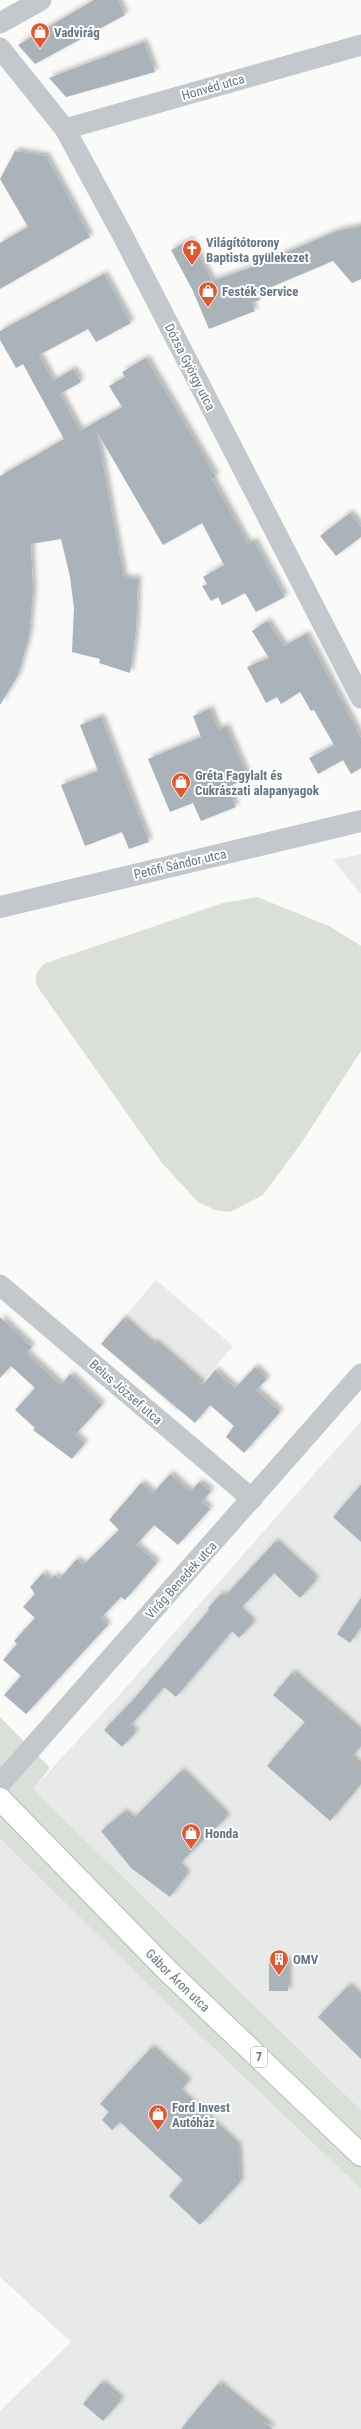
<svg xmlns="http://www.w3.org/2000/svg" width="361" height="2429" font-family="'Roboto Condensed',sans-serif">
<defs>
<filter id="shadow"><feDropShadow dx="3.5" dy="-3.5" stdDeviation="2" flood-color="#0004"/></filter>
</defs>
<rect width="100%" height="100%" fill="#fafaf8"/>
<g fill="#e8e9e9">
<polygon points="361,854 361,894 333,860"/>
<polygon points="156,1280 233,1346 177,1411 101,1344"/>
<polygon points="361,1421 361,2110 33,1789 121,1693"/>
<polygon points="0,1838 161,1998 361,2189 361,2429 0,2429 0,2411 71,2342 0,2277"/>
</g>
<g fill="#dadfd7">
<path d="M257 897 329 926 361 946V1051L302 1142 263 1195 230 1212 215 1210 198 1202 162 1163 37 986C34 975 37 969 46 963L223 903Z"/>
<polygon points="0,1717 50,1768 33,1789 361,2110 361,2189 161,1998 0,1838"/>
</g>
<g fill="#aab3b9" filter="url(#shadow)">
<polygon points="94,0 118,0 125,15 35,64 18,45"/>
<polygon points="144,42 155,72 66,97 49,78"/>
<polygon points="15,151 46,156 90,237 0,289 0,243 28,227 0,179"/>
<polygon points="361,226 361,279 352,283 333,261 257,293 260,300 251,303 255,311 209,329 193,291 171,250 190,240 212,281 247,269 337,231"/>
<polygon points="104,274 131,323 96,342 88,329 39,355 53,381 73,369 81,382 60,394 80,431 122,407 109,386 125,377 122,372 146,358 216,477 212,479 248,544 254,541 285,597 256,612 245,593 222,605 218,597 211,601 202,586 207,584 203,577 224,565 202,523 163,545 97,432 124,578 138,579 136,629 130,673 99,663 100,659 72,652 74,608 70,577 61,539 31,544 33,591 29,636 18,675 0,705 0,476 64,439 23,364 16,368 0,340 0,331"/>
<polygon points="350,513 361,527 361,537 336,556 320,536"/>
<polygon points="267,621 284,646 306,634 361,738 361,768 351,774 343,760 318,774 309,758 334,745 314,710 311,711 300,692 281,704 277,697 266,703 247,667 269,658 252,631"/>
<polygon points="210,709 218,730 226,726 248,778 227,787 236,807 201,821 193,803 170,812 148,759 201,737 193,716"/>
<polygon points="101,717 149,842 129,849 122,832 85,846 61,785 98,771 80,725"/>
<polygon points="0,1317 32,1347 26,1353 61,1385 70,1374 102,1405 75,1435 85,1443 72,1459 33,1430 35,1428 15,1410 35,1388 11,1366 0,1378"/>
<polygon points="123,1319 152,1345 154,1342 203,1385 215,1370 235,1388 255,1367 267,1379 256,1390 280,1412 244,1453 226,1437 234,1426 210,1405 195,1423 101,1344"/>
<polygon points="170,1474 190,1492 199,1482 211,1491 202,1502 210,1509 178,1545 154,1525 136,1545 157,1563 125,1600 121,1597 101,1618 108,1625 26,1714 4,1695 21,1676 3,1660 17,1644 14,1641 35,1618 23,1607 35,1594 30,1587 43,1573 50,1580 55,1575 59,1579 77,1559 83,1565 119,1530 109,1520 141,1483 153,1493"/>
<polygon points="361,1485 361,1542 333,1517"/>
<polygon points="275,1542 316,1580 300,1598 274,1573 239,1610 253,1623 239,1638 232,1631 176,1697 164,1687 129,1727 135,1733 122,1747 104,1730 134,1699 209,1610 208,1608 221,1594 224,1597"/>
<polygon points="361,1598 361,1627 350,1643 337,1634"/>
<polygon points="292,1673 361,1733 361,1746 351,1758 361,1766 361,1784 330,1821 267,1766 305,1722 273,1695"/>
<polygon points="181,1771 227,1817 178,1865 187,1874 170,1897 131,1868 101,1831 124,1812 132,1820"/>
<rect x="269" y="1961" width="19" height="30"/>
<polygon points="348,1986 361,1998 361,2059 318,2017"/>
<polygon points="151,2048 188,2082 179,2092 238,2147 240,2182 200,2225 169,2196 183,2180 120,2122 112,2130 102,2120 109,2112 100,2104"/>
<polygon points="101,2383 121,2400 103,2421 83,2404"/>
<polygon points="218,2384 273,2429 181,2429"/>
</g>
<g fill="none" stroke-linecap="round" stroke-linejoin="round">
<defs>
<g id="primary">
<path id="s1" d="M0 1799 168 1971 361 2155"/>
</g>
</defs>
<use href="#primary" stroke="#b5babe" stroke-width="24"/>
<g stroke="#c3c8cc" stroke-width="21">
<polyline points="0,23 41,0"/>
<polyline points="0,48 65,129 123,236 361,698"/>
<polyline points="65,129 361,45"/>
<polyline points="0,1285 252,1499"/>
<polyline points="0,1784 361,1374"/>
</g>
<polyline stroke="#c3c8cc" stroke-width="22" points="0,907 361,821"/>
<use href="#primary" stroke="#fff" stroke-width="22"/>
</g>
<defs>
<symbol id="shop-pin" viewBox="-11 -11 22 30"><path d="M0 17L-7.5 6A9.5 9.5 0 1 1 7.5 6Z" fill="#e4572e" stroke="#fff"/><path d="M-5-2.5h2.3a2.7 3.5 0 0 1 5.4 0H5L5.5 6h-11ZM-1.5-2.5h3a1.5 2.3 0 0 0-3 0Z" fill="#fff"/></symbol>
<symbol id="church-pin" viewBox="-11 -11 22 30"><path d="M0 17L-7.5 6A9.5 9.5 0 1 1 7.5 6Z" fill="#e4572e" stroke="#fff"/><path d="M-1.2-6h2.4v3.5h3.3v2.4h-3.3V6h-2.4V-.1h-3.3v-2.4h3.3Z" fill="#fff"/></symbol>
<symbol id="building-pin" viewBox="-11 -11 22 30"><path d="M0 17L-7.5 6A9.5 9.5 0 1 1 7.5 6Z" fill="#e4572e" stroke="#fff"/><path d="M-4-6H4V6H1V3H-1V6H-4ZM-2.5-4.3h1.7v1.8h-1.7ZM.8-4.3h1.7v1.8H.8ZM-2.5-1h1.7V.8h-1.7ZM.8-1h1.7V.8H.8Z" fill="#fff"/></symbol>
</defs>
<g fill-rule="evenodd">
<use href="#shop-pin" x="29" y="21" width="22" height="30"/>
<use href="#church-pin" x="181" y="238" width="22" height="30"/>
<use href="#shop-pin" x="197" y="280" width="22" height="30"/>
<use href="#shop-pin" x="170" y="771" width="22" height="30"/>
<use href="#shop-pin" x="180" y="1822" width="22" height="30"/>
<use href="#building-pin" x="268" y="1948" width="22" height="30"/>
<use href="#shop-pin" x="147" y="2103" width="22" height="30"/>
</g>
<g text-anchor="middle" dominant-baseline="central" stroke-width="4" stroke-linejoin="round" paint-order="stroke">
<rect fill="#fff" stroke="#939fa8" stroke-width="1" x="251" y="2047" width="16" height="20" rx="3"/>
<g font-size="12" font-weight="bold" fill="#657683">
<text x="259" y="2057">7</text>
</g>
<g font-size="13" font-weight="bold" fill="#657683" stroke="#fff" text-anchor="start">
<text x="54" y="32">Vadvirág</text>
<text x="206" y="242">Világítótorony<tspan x="206" dy="15">Baptista gyülekezet</tspan></text>
<text x="222" y="291">Festék Service</text>
<text x="195" y="775">Gréta Fagylalt és<tspan x="195" dy="15">Cukrászati alapanyagok</tspan></text>
<text x="205" y="1833">Honda</text>
<text x="293" y="1959">OMV</text>
<text x="172" y="2107">Ford Invest<tspan x="172" dy="15">Autóház</tspan></text>
</g>
<g font-size="13" fill="#657683" stroke="#fff">
<text transform="translate(213 87) rotate(-16)">Honvéd utca</text>
<text transform="translate(190 367) rotate(63)">Dózsa György utca</text>
<text transform="translate(180 864) rotate(-13)">Petőfi Sándor utca</text>
<text transform="translate(126 1392) rotate(41)">Belus József utca</text>
<text transform="translate(181 1580) rotate(-48)">Virág Benedek utca</text>
<text stroke="none"><textPath href="#s1" startOffset="254">Gábor Áron utca</textPath></text>
</g>
</g>
</svg>
